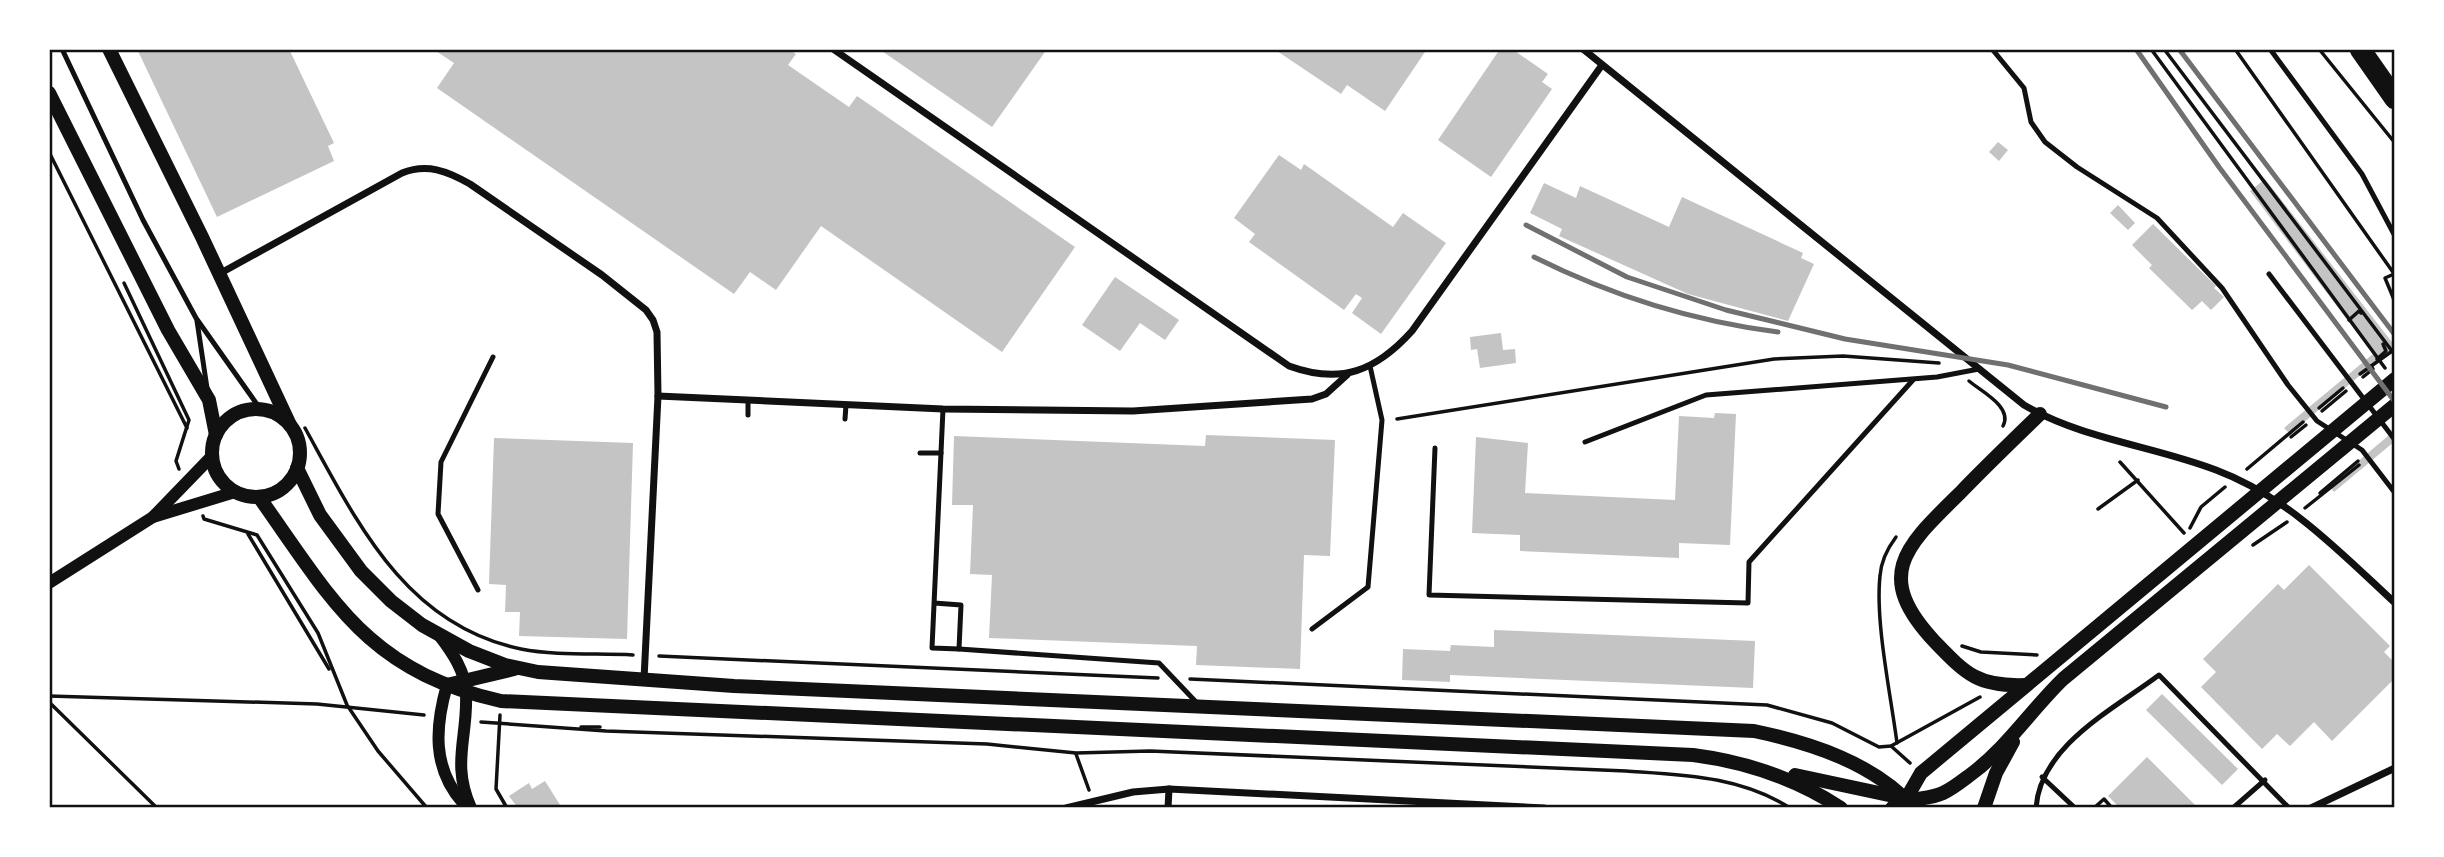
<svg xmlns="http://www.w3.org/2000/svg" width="2444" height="857" font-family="Raleway,sans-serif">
<rect width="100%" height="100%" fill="#fff"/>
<g fill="#c4c4c4">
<polygon points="137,49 289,49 334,143 328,146 334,161 217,217"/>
<polygon points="433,49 788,49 796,54 788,65 849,107 857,96 1075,247 1002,352 821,226 776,290 750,272 734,294 437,88 454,63"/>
<polygon points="879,49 1047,49 992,127"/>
<polygon points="1274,49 1427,49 1385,111 1347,85 1341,94"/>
<polygon points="1500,49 1512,49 1548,74 1542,82 1552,89 1491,177 1438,140"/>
<polygon points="1998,142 2008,150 1999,161 1989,152"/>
<polygon points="1279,155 1301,170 1304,164 1393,227 1403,213 1446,243 1381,334 1352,313 1362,298 1356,294 1344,310 1249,242 1255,234 1234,218"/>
<polygon points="2265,179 2395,346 2290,434 2284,428 2373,354 2250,191"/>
<polygon points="1544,183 1576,198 1580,186 1669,227 1682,197 1803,253 1801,258 1814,264 1788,321 1688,294 1559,236 1562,229 1530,213"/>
<polygon points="2118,205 2135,223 2128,230 2110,213"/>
<polygon points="2153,224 2216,286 2214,288 2224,297 2211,310 2202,301 2192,310 2149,268 2152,265 2132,245"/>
<polygon points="1115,277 1179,320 1165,340 1140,323 1120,351 1082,325"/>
<polygon points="1501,333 1503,350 1515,349 1516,363 1480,368 1477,349 1471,350 1470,337"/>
<polygon points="1715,413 1736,414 1730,545 1679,543 1679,558 1520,551 1520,535 1472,533 1476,437 1528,443 1525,493 1675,500 1679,416 1714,418"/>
<polygon points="2395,430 2395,441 2334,492 2329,486"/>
<polygon points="1206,435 1335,440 1330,556 1304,555 1300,669 1196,665 1197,646 989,638 992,575 970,574 973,505 952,505 954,436 1205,446"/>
<polygon points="494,438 633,443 627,639 519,636 520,612 505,612 506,585 489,584"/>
<polygon points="2309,565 2390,646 2384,652 2395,663 2395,678 2332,741 2314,722 2290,746 2277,734 2262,749 2201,687 2216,672 2203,659 2278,584 2284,590"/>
<polygon points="1494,630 1755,641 1753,688 1450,675 1450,682 1402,680 1403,649 1450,651 1451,645 1494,647"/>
<polygon points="2162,694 2238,769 2222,785 2146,710"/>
<polygon points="2147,757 2196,806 2193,808 2120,808 2108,796"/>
<polygon points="545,781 562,808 518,808 509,796 529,783 532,789"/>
</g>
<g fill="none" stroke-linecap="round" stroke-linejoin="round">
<g stroke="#111" stroke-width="3.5">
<polyline points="2151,49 2385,368"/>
<polyline points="2164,49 2395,355"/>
<polyline points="2235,49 2395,275"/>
<polyline points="2319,49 2395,143"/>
<polyline points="49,152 187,428"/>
<polyline points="2394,274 2385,278 2395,302"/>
<polyline points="124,283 189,420 176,461 179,469"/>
<polyline points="2349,320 2359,311 2361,313"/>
<polyline points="2377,359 2386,351 2383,344"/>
<polyline points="2360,374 2395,349"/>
<polyline points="2363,377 2373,369 2371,366"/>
<path d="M1969 381C1982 392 2013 407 2003 426"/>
<polyline points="2319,408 2343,388"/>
<polyline points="2322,411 2346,391"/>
<polyline points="1397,419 1774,359 1843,356 1939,363"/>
<path d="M305 428C357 522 405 625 521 649 557 656 597 653 633 655"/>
<polyline points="2291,437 2306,425"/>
<polyline points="2120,462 2184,533"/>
<polyline points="2247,469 2303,422"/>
<polyline points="2320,493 2358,461"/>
<polyline points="2305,508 2359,465"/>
<polyline points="2098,509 2138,480"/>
<polyline points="203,516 204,519 257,535 318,633 347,705 378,751 427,808"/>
<polyline points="2190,528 2201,507 2225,487"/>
<polyline points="248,534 329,669"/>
<path d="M1896 537C1887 549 1881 561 1880 576 1875 622 1891 696 1897 743"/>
<polyline points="2253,545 2287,522"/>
<polyline points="1962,646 1981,652 2037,655"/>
<polyline points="659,656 1158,678"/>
<polyline points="1190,679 1767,705 1832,723 1879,747 1891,746 1980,697"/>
<polyline points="49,696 317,704 424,715"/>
<polyline points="49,702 157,808"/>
<polyline points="500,715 496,789 507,808"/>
<path d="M481 722 606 731 987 744 1076 753 1150 751 1626 771C1683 775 1740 776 1790 808"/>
<polyline points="581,727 600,727"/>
<polyline points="1891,746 1910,763"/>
<polyline points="1076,754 1089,790"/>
<polyline points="2094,808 2104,799 2112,808"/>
</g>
<g stroke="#111" stroke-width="5">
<polyline points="62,49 143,220 196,318 261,410"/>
<polyline points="1992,49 2024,88 2031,122 2045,142 2077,167 2157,218 2222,288 2288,385 2317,421 2362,450 2395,493"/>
<polyline points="2270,49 2362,174 2395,236"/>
<polyline points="2269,274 2395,440"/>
<polyline points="197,321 207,388"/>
<polyline points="748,415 748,400"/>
<polyline points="845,419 846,405"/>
<polyline points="1585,442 1706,395 1937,377 1979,369"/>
<polyline points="1435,448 1429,595 1748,603 1749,562 1913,380"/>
<polyline points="920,453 941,453"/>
<polyline points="478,590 438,514 441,462 493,357"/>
<polyline points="934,603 961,605 959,649 932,648 943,409"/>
<polyline points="1312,629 1368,587 1382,420 1370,366"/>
<polyline points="959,649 1159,663 1197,703"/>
<polyline points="2042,777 2075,808"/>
<path d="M2036 808C2040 746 2114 709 2159 675L2289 808"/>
<polyline points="2233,808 2265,780"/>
</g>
<g stroke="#111" stroke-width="7">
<path d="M833 49 1289 366C1341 385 1376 371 1412 331L1602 65"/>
<path d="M1583 49 2024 405C2082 439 2154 446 2216 470 2288 497 2340 552 2395 603"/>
<path d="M219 274 402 173C427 163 447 171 470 184L602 275 646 310 653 320 657 332 658 396 644 679"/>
<polyline points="658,396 943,409 1133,411 1312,399 1326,394 1347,375"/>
<polyline points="1066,808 1133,792 1169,789 1544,808"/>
<polyline points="1168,808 1169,789"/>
<polyline points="2311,808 2395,768"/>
</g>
<g stroke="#111" stroke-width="12">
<polyline points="153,517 212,456"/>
<polyline points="49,583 153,517 235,492"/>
<path d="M439 635C452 652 466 672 466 694 468 737 451 764 471 808"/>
<path d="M447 685C435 727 432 768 463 803"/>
</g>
<g stroke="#111" stroke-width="14">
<polyline points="109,49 202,237 290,425"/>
<polyline points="49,93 168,330 209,400 216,435"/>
<circle cx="256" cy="453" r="44"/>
<path d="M297 468 320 515 361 571 391 601 422 625 469 651 505 665 538 672 734 686 1754 731C1811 743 1874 763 1914 808"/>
<path d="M259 497C333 601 367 671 501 701L1693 755C1747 762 1795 778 1841 808"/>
<polyline points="447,685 514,669"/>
<path d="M2026 685C1978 687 1966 674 1935 642 1872 575 1906 546 1960 493 1986 466 2013 440 2040 414"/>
<polyline points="1795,775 1898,797"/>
<polyline points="1906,799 1921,773 2395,379"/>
<path d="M1892 808C1910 796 1925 801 1943 793 1952 789 1962 781 1970 775 2006 749 2031 710 2063 679L2395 405"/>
<polyline points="1984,808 1996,773 2013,742"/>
</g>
<polyline stroke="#111" stroke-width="21" points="2360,49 2395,99"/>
<g stroke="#707070" stroke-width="5">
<polyline points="2136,49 2219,167 2395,402"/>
<polyline points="2179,49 2395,335"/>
<polyline points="1526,225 1627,277 1726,310 1845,339 2008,365 2166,407"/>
<path d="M1534 257C1612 296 1692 321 1778 332"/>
</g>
</g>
<rect width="2444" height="857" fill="none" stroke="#ffffff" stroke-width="102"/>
<rect x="51" y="51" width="2342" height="755" fill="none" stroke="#111" stroke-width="2.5"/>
</svg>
